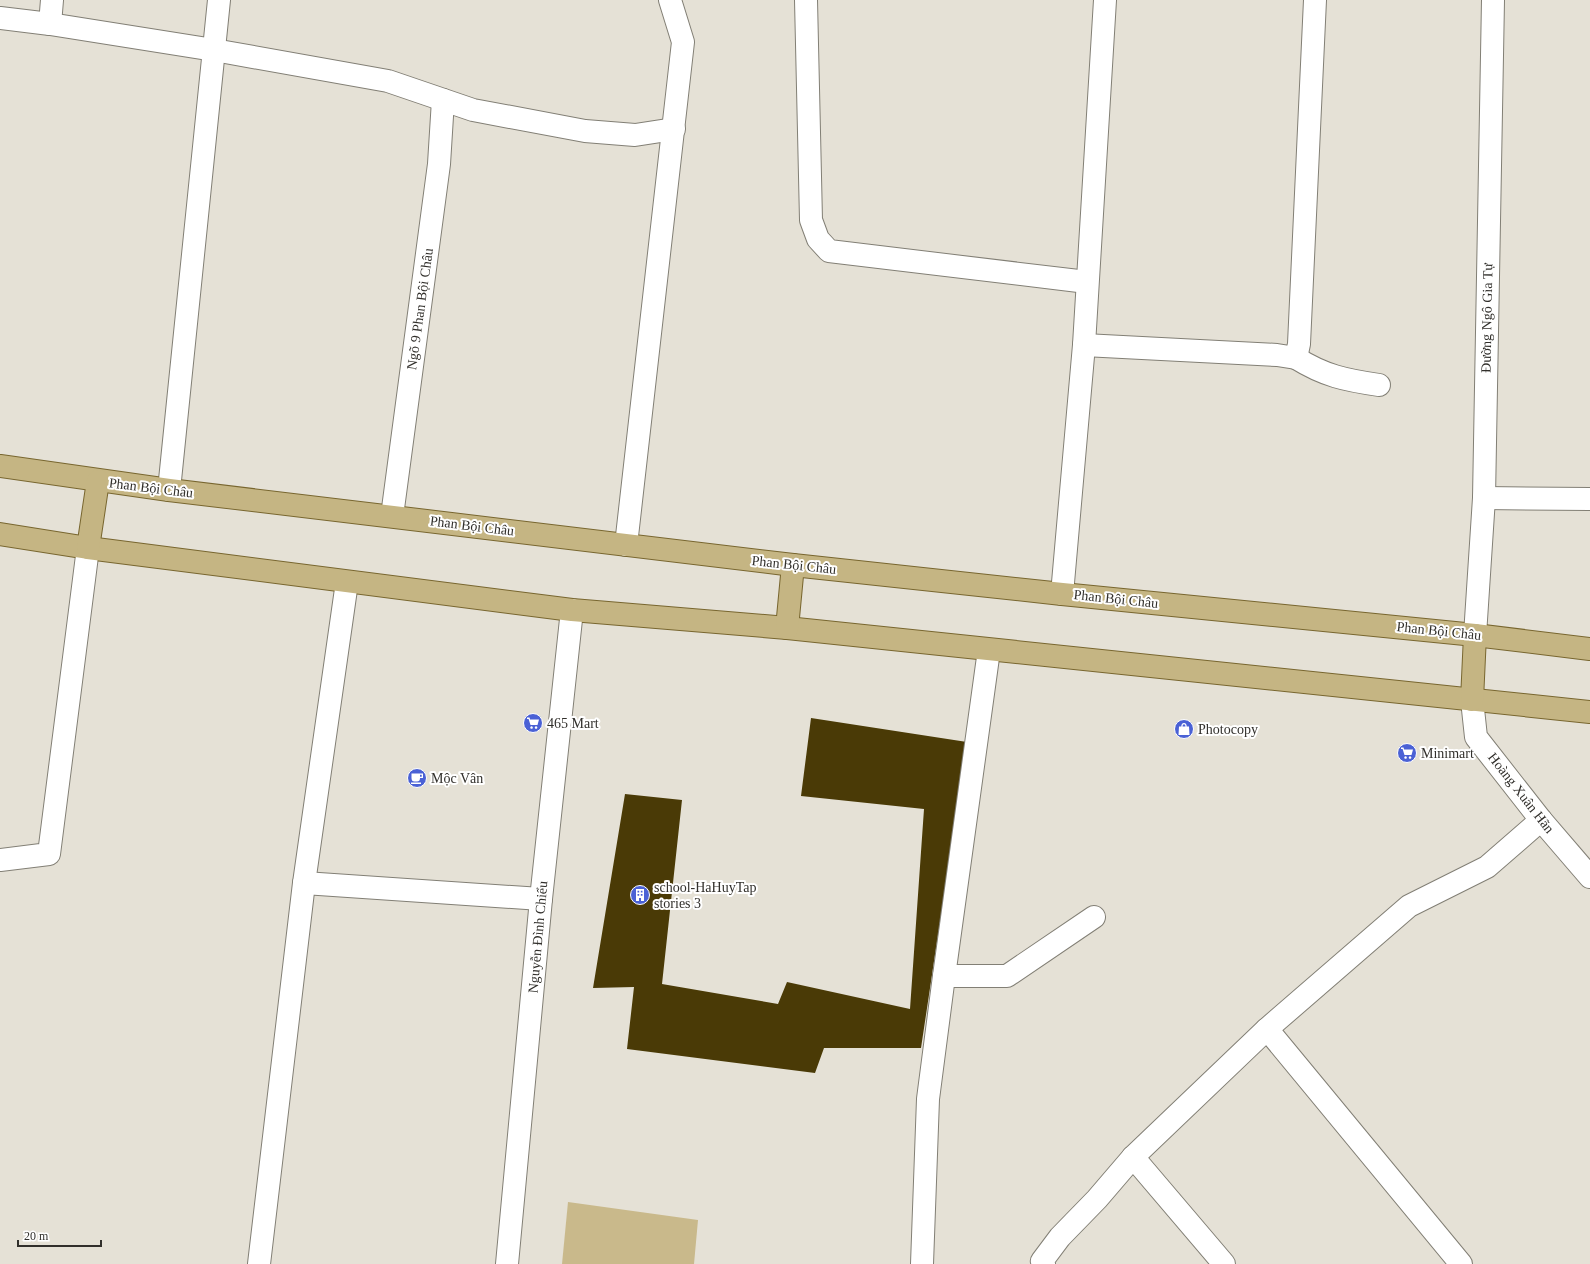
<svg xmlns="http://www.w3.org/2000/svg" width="1590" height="1264" font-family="Georgia,serif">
<rect width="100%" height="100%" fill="#e5e1d6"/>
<polygon fill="#c9b98b" points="568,1202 698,1220 694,1264 562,1264"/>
<polygon fill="#4a3a06" points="811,718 967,742 921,1048 824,1048 815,1073 627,1049 634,987 593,988 625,794 682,800 662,984 778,1004 787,982 910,1009 924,809 801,796"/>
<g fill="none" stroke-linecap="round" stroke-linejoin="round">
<defs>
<g id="minor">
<polyline points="806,0 811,220 818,239 829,251 1087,282"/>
<polyline points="0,18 50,24 214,50 388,81 473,110 585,131 635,135 674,129"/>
<polyline points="50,24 52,0"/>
<polyline points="1084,345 1277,355 1296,358 1299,344 1315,0"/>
<path d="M1296 358C1325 376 1345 380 1379 385"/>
<polyline points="169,490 219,0"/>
<polyline points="1484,498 1590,499"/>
<polyline points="392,516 439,164 443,100"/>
<polyline points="626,545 683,42 670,0"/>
<polyline points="1062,594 1084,345 1105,0"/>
<polyline points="1475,635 1484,498 1493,0"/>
<polyline points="1472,700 1476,737 1541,820 1590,877"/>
<polyline points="0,860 49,854 88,548"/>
<polyline points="304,883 541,899"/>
<polyline points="944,976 989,650"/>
<polyline points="1267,1029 1461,1264"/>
<polyline points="1133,1157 1224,1264"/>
<polyline points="259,1264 304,883 347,582"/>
<polyline points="507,1264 541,899 572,610"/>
<polyline points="922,1264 928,1099 944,976 1007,976 1094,917"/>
<polyline points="1044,1264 1042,1261 1060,1237 1097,1199 1133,1157 1267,1029 1409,906 1487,867 1541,820"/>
</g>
<g id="major">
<polyline points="0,466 169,490 793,565 1062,594 1475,635 1590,649"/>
<polyline points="0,534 88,548 572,610 787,628 1590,712"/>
<polyline points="88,548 98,481"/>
<polyline points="787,628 793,565"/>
<polyline points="1472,700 1475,635"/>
</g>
</defs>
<use href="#minor" stroke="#827f75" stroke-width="24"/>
<use href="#major" stroke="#78662f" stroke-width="24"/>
<use href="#minor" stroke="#fff" stroke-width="22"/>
<use href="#major" stroke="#c5b583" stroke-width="22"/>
</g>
<defs>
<symbol id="supermarket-disc" viewBox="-11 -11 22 22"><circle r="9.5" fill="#4a61d5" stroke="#fff"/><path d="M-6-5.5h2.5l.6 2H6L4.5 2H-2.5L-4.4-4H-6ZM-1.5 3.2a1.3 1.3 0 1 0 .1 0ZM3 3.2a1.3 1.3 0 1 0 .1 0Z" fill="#fff"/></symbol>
<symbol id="shop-disc" viewBox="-11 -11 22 22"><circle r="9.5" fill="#4a61d5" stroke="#fff"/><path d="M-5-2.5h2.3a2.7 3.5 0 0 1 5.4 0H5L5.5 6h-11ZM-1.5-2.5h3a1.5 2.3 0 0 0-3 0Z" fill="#fff"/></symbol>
<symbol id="cafe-disc" viewBox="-11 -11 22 22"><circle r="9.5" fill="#4a61d5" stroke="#fff"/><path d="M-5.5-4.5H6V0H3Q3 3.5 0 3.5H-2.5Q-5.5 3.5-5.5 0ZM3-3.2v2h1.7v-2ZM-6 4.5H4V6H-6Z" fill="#fff"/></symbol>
<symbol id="building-disc" viewBox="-11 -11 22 22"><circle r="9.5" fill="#4a61d5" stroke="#fff"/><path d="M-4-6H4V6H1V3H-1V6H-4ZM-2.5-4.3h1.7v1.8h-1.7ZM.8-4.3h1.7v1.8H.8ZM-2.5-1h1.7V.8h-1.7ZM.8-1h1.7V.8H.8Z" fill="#fff"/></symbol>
</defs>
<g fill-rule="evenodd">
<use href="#supermarket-disc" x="522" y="712" width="22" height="22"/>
<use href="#shop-disc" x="1173" y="718" width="22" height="22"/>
<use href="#supermarket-disc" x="1396" y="742" width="22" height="22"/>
<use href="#cafe-disc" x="406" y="767" width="22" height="22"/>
<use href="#building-disc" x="629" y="884" width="22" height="22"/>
</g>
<g text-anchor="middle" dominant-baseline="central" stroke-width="4" stroke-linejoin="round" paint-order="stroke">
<g font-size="14" fill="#312f2b" stroke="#fff">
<text transform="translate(420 309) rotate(-82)">Ngõ 9 Phan Bội Châu</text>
<text transform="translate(1487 318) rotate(-89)">Đường Ngô Gia Tự</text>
<text transform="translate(151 488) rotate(7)">Phan Bội Châu</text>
<text transform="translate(472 526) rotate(7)">Phan Bội Châu</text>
<text transform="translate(794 565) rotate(6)">Phan Bội Châu</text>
<text transform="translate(1116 599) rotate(6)">Phan Bội Châu</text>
<text transform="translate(1439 631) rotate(6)">Phan Bội Châu</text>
<text transform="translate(1521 793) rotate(52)">Hoàng Xuân Hãn</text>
<text transform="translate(538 937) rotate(-85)">Nguyễn Đình Chiểu</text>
</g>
<g font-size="14" fill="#312f2b" stroke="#fff" text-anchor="start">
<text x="547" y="723">465 Mart</text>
<text x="1198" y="729">Photocopy</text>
<text x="1421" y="753">Minimart</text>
<text x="431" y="778">Mộc Vân</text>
<text x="654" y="887">school-HaHuyTap<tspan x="654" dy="16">stories 3</tspan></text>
</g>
</g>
<path d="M18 1240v6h83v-6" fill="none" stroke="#312f2b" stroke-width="2"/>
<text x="24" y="1240" font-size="12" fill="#312f2b" stroke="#ffffff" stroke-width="3" paint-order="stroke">20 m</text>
</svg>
